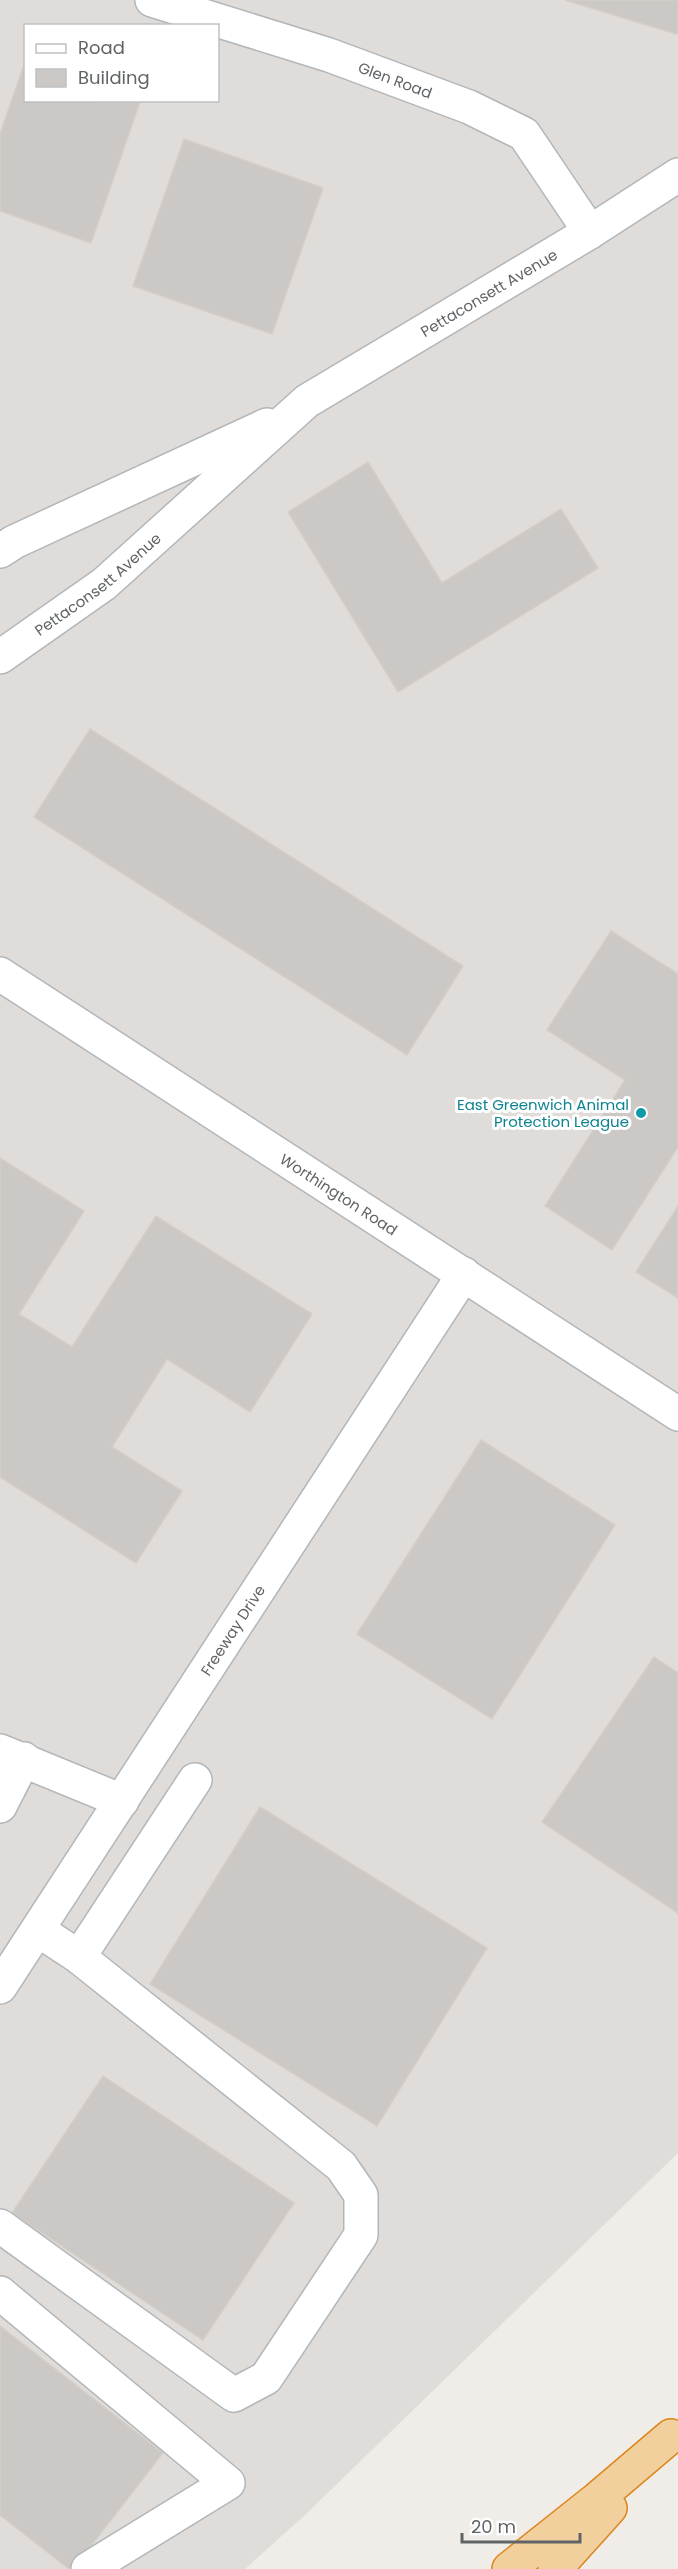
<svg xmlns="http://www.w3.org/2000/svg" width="678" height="2569" font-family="Poppins,sans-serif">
<rect width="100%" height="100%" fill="#f0ede8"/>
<path fill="#dfdcda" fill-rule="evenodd" d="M0 0H678V2153L305 2515 245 2569H0ZM26 26H218V100H26Z"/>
<g fill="#cbc8c5" stroke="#d4cec7" stroke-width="1.5">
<polygon points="565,0 678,0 678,33 676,34"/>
<polygon points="25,62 26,100 140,102 91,243 0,211 0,134"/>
<polygon points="184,139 323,188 272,334 133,286"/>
<polygon points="368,462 442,583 561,509 598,568 398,692 288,512"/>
<polygon points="90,729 463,966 407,1055 34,817"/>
<polygon points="611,931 678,974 678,1147 612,1250 545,1206 625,1080 547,1030"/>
<polygon points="0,1158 84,1211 19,1314 72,1347 156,1216 312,1314 250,1412 167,1359 112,1447 182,1491 136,1563 0,1477"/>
<polygon points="678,1206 678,1298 636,1272"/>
<polygon points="481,1440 615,1525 492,1719 357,1634"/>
<polygon points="654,1657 678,1673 678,1913 542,1822"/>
<polygon points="260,1807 487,1948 377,2126 150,1984"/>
<polygon points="103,2076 294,2203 203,2340 12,2213"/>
<polygon points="0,2326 163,2453 73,2569 69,2569 0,2515"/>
</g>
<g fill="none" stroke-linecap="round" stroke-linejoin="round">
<defs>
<g id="minor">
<path id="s1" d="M152 0 329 55 469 107 524 134 590 232"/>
<polyline points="0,551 14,542 267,425"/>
<path id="s2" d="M0 657 104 584 307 401 590 232 678 175"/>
<path id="s3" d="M0 974 678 1414"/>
<polyline points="0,1751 122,1801"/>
<polyline points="0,1806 24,1759"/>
<polyline points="79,1957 195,1780"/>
<path id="s4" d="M0 1987 464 1274"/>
<polyline points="0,2226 234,2395 266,2378 361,2235 361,2195 341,2166 79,1957 38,1930"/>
<polyline points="0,2293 228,2483 88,2569"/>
</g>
<g id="highway">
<polyline points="509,2569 597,2499 671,2436"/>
<polyline points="555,2569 610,2508"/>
</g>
</defs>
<use href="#minor" stroke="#b3b6b9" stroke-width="36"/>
<use href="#highway" stroke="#dd841b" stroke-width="36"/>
<use href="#minor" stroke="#fff" stroke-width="33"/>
<use href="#highway" stroke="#f1d09e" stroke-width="33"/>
</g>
<circle fill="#0f9aa8" stroke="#fff" stroke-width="2" cx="641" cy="1113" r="6"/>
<g text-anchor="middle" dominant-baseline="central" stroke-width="6" stroke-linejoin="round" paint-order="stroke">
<g font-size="15" fill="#606467" stroke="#fff">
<text stroke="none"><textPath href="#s1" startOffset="256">Glen Road</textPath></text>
<text stroke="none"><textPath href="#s2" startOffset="612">Pettaconsett Avenue</textPath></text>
<text stroke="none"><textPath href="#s2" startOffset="122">Pettaconsett Avenue</textPath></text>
<text stroke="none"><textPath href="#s3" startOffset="404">Worthington Road</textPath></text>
<text stroke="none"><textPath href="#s4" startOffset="426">Freeway Drive</textPath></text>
</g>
<g font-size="15" fill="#0d838f" stroke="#fff" text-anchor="end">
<text x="629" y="1104">East Greenwich Animal<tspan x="629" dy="17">Protection League</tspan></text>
</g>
</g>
<rect x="24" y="24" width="195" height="78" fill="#ffffff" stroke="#bfc1c2" stroke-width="1.5"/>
<rect x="36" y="44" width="30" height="9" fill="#ffffff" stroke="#bfc1c2" stroke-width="1.5"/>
<text x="78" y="54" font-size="18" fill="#606467">Road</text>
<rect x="36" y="69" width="30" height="18" fill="#cbc8c5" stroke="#bfc1c2" stroke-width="1.5"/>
<text x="78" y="84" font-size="18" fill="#606467">Building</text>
<path d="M462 2533v9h118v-9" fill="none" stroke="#606467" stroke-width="3"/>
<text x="471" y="2533" font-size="18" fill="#606467" stroke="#ffffff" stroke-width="4.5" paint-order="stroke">20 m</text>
</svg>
